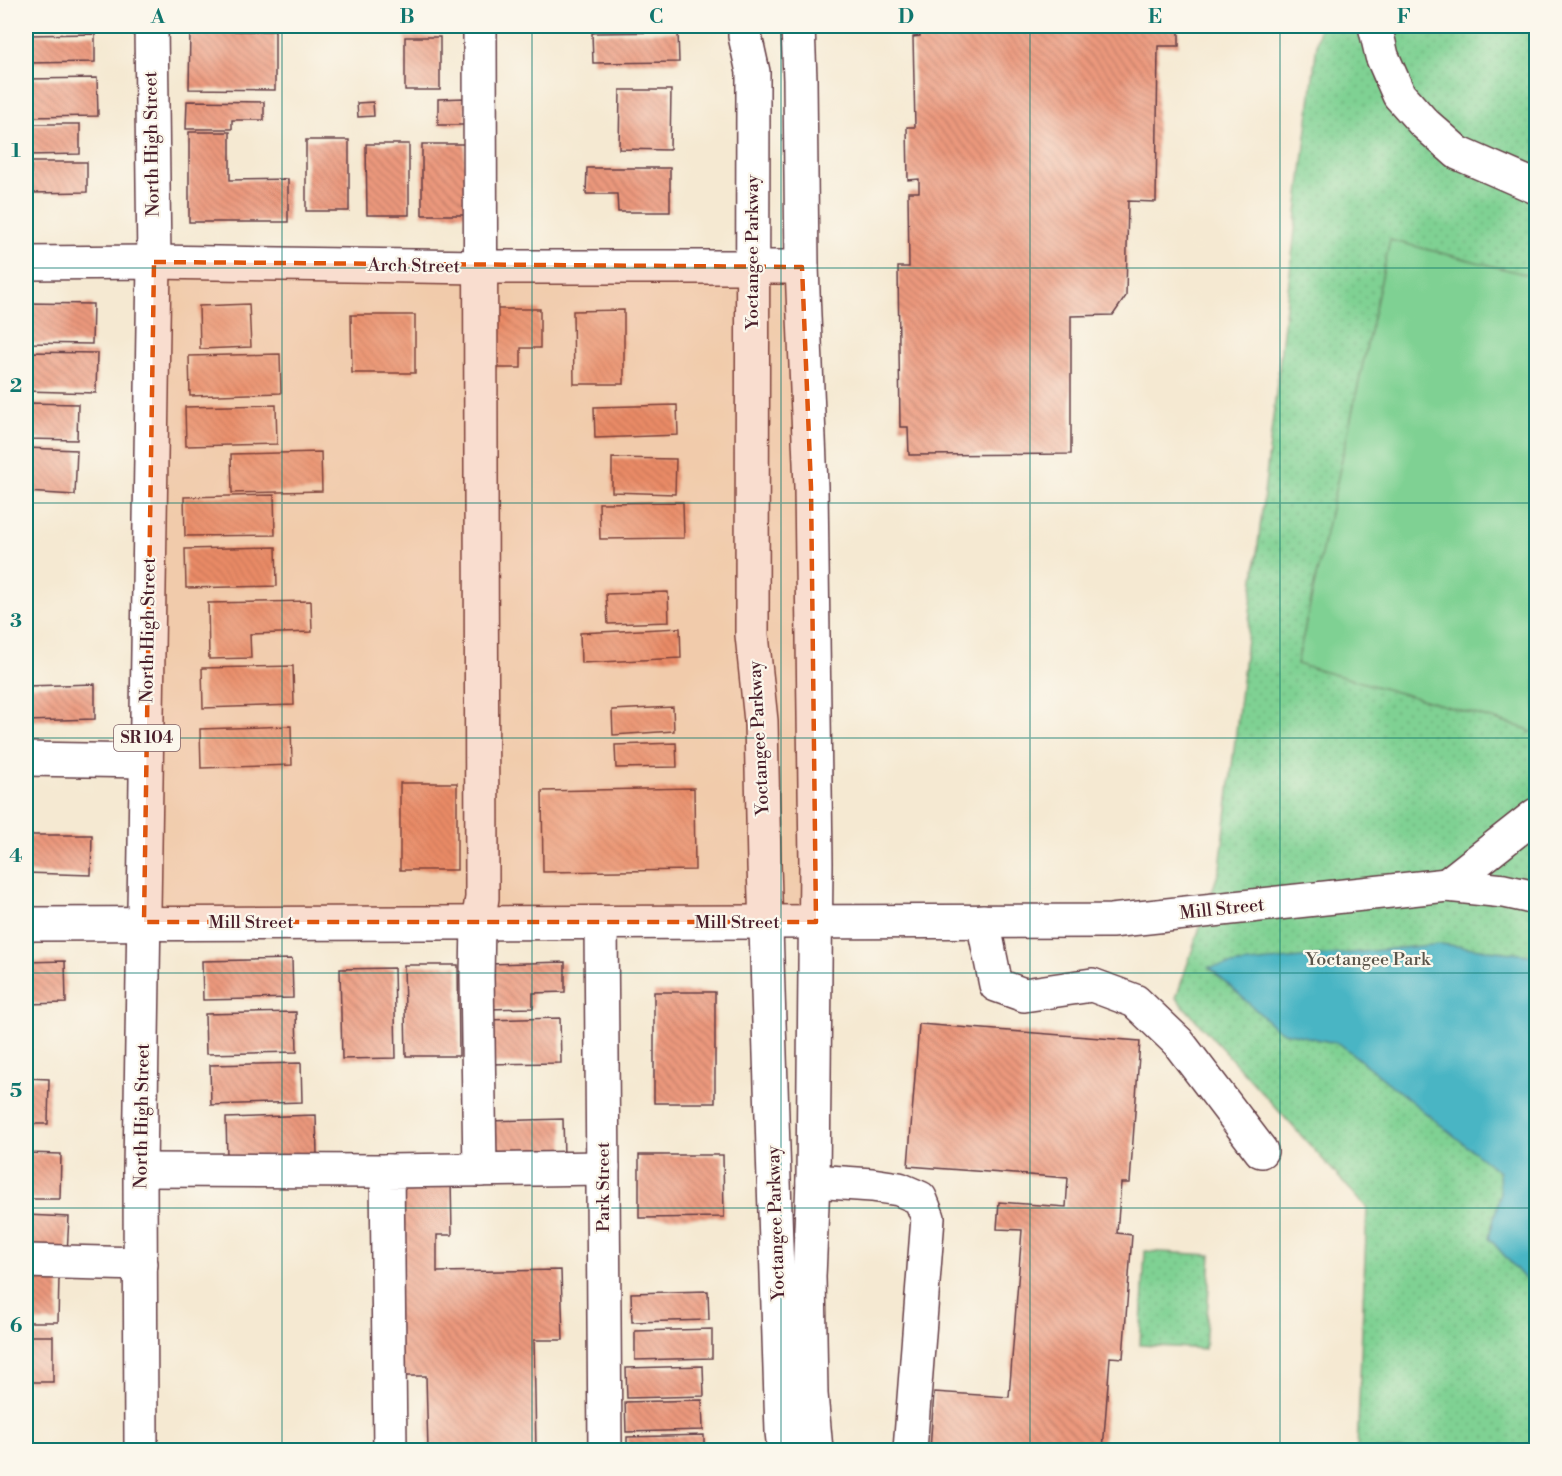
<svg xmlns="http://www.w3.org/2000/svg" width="1562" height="1476" font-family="'Libre Bodoni',serif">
<defs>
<pattern id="park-dots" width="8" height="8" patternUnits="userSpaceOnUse" patternTransform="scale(1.5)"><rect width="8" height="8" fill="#7fd193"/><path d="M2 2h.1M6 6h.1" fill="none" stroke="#6fb37f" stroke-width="1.8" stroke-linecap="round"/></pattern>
<pattern id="building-back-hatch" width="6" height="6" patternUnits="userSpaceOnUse" patternTransform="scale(1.5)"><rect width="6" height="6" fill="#ec997d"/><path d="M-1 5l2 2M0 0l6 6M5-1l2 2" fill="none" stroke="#c17c67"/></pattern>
</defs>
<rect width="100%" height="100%" fill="#fbf7ec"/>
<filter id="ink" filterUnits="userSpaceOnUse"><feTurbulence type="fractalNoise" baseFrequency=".0167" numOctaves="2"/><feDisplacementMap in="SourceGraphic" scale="12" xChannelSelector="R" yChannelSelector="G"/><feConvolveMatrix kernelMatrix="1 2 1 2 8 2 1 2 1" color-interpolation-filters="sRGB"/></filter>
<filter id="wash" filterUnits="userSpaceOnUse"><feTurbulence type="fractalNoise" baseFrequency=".008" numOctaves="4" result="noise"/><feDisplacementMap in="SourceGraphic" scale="24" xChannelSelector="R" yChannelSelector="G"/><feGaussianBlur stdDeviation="1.35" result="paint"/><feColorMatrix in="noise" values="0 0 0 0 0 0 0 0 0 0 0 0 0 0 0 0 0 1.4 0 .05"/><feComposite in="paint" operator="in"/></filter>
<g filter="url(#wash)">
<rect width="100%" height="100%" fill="#f5e9d2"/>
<g fill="url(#park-dots)" stroke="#64785f" stroke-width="1.5">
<polygon points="1319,26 1536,26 1536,1450 1357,1450 1367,1208 1176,998 1220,868"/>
<polygon points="1145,1251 1211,1255 1205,1349 1140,1345"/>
</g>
<polygon fill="#7fd193" stroke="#64785f" stroke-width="1.5" points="1390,240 1536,277 1536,732 1532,731 1530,733 1527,729 1297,664"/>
<polygon fill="#48b5c4" stroke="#496a78" stroke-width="1.5" points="1441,944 1536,956 1536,1288 1531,1286 1489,1238 1500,1195 1499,1172 1340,1044 1279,1031 1209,967"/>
<g id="blocks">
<g fill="url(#building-back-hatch)">
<polygon points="920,26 1179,26 1179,46 1158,46 1156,202 1128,201 1126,296 1113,315 1071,316 1071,454 909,455 908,427 900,427 898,267 909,267 908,192 919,192 919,179 908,180 907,127 915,127 913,37 920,36"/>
<polygon points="190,31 275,31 275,90 189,89"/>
<polygon points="678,32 679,62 593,63 592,33"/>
<polygon points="95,34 95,62 26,63 26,35"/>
<rect x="405" y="37" width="35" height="53"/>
<polygon points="97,78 98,116 26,117 26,79"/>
<polygon points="620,90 671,90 670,150 619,149"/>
<polygon points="465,98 466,125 438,125 438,99"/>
<polygon points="187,101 264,102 264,120 232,120 232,129 186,129"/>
<polygon points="373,102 374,116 358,117 357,103"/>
<polygon points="26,124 80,124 80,154 26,155"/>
<polygon points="189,132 230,132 230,180 288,179 288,222 189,222"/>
<rect x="306" y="140" width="43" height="71"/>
<polygon points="366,144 409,144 409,215 367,215"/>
<rect x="422" y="144" width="43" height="71"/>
<polygon points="31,162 87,162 87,192 31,193"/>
<polygon points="587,168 670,168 670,212 618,212 617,194 586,194"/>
<polygon points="26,303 93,304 92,344 26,343"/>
<polygon points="249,304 251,347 200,349 199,306"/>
<polygon points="490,309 540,309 540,348 521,348 521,368 490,368"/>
<polygon points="624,310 624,384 574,384 573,311"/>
<polygon points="351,315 415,315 415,373 352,373"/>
<polygon points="26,352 97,353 96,393 26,391"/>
<polygon points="280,354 281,393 190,396 189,356"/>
<polygon points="26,403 78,404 77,440 26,439"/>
<polygon points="276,405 277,444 186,446 185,407"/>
<polygon points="677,405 678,435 595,438 594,407"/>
<polygon points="26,448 77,450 75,495 26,492"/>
<polygon points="321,452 322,491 232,493 231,454"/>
<polygon points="612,458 676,459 675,494 612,492"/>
<polygon points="274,495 275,535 185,536 184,497"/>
<polygon points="683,502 684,538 600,539 599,503"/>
<polygon points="276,547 277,586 186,588 185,549"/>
<polygon points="668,592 669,622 608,624 606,594"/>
<polygon points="311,601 312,632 250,634 251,658 209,659 208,603"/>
<polygon points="680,628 681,658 581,663 580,633"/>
<polygon points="293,666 294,705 203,708 202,668"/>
<polygon points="95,684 95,719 26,721 26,686"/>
<polygon points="673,707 674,731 613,735 612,710"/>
<polygon points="291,726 292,765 201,768 200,729"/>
<polygon points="676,743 677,767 616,768 615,745"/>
<rect x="400" y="783" width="57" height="87"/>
<polygon points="694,788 695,870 543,872 542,791"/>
<polygon points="26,835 92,835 91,875 26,873"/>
<polygon points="292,959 293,998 203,1000 202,961"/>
<polygon points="65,961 66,1003 26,1004 26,962"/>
<polygon points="565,962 565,992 533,993 533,1008 489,1009 488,964"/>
<polygon points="404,965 458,965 459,1056 406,1056"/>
<polygon points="394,968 396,1058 342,1059 340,969"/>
<rect x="654" y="992" width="61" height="111"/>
<polygon points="296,1012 297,1052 206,1054 205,1014"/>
<polygon points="560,1018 561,1063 488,1064 487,1020"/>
<polygon points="919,1024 1140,1041 1130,1183 1121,1183 1117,1233 1132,1235 1123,1358 1110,1357 1103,1450 930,1450 934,1392 1009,1397 1022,1230 997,1229 999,1202 1066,1207 1068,1178 908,1166"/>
<polygon points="301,1063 302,1102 211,1105 210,1065"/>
<polygon points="26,1078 49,1079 48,1124 26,1124"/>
<polygon points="316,1115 317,1155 227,1157 226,1118"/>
<polygon points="563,1119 564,1157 488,1158 487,1121"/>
<polygon points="26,1153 61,1154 60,1199 26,1199"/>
<polygon points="639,1155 723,1155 724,1217 639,1218"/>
<polygon points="390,1179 451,1179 452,1235 437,1235 437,1272 561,1270 563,1340 534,1340 536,1450 428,1450 426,1376 394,1376"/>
<polygon points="26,1215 69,1217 67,1254 26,1251"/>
<polygon points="26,1276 59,1277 58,1322 26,1322"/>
<polygon points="708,1291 709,1320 632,1322 631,1293"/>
<polygon points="712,1329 712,1358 635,1360 635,1331"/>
<rect x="26" y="1336" width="27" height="46"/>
<polygon points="703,1366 704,1396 627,1398 626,1368"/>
<polygon points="702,1400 703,1430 626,1432 625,1402"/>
<polygon points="704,1435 704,1450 627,1450 627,1437"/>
</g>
</g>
</g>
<g filter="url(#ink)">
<use href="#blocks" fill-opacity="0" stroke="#643d44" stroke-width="1.5"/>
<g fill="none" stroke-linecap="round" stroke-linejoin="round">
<defs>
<g id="minor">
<polyline points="745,26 745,36 753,72 752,635 761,721 764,865 782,1432 784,1450"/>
<polyline points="798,26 800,80 802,267 811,487 816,863 813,1181 809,1277 811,1394 816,1450"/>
<polyline points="1375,26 1382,56 1399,95 1423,122 1458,153 1536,187"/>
<polyline points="26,263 154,262 481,267 802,267"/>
<polyline points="26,759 146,761"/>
<polyline points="1447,885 1536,815"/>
<polyline points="983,921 996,985 1024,995 1092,985 1135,1001 1178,1042 1261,1151"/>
<polyline points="601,923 605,1450"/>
<polyline points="26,924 1111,921 1447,885 1504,891 1536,898"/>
<polyline points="140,1170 387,1171"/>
<polyline points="480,1170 477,976 478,923 482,898 480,26"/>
<polyline points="813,1181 872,1185 899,1189 920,1198 928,1218 910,1450"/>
<polyline points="26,1261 141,1264"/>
<polyline points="390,1450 387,1171 603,1168"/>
</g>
<polyline id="major" points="141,1450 140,1170 154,262 151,26"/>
</defs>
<use href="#minor" stroke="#643d44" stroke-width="36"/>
<use href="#major" stroke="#643d44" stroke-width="36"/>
<use href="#minor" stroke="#fff" stroke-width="33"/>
<use href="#major" stroke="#fff" stroke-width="33"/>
</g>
</g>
<path fill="#e0560e" fill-opacity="0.2" stroke="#e0560e" stroke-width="4.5" stroke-dasharray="12 8" stroke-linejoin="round" d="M154 262 802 267 811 487 816 922H144Z"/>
<path fill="none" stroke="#0f766e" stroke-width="1.5" stroke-opacity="0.55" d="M282 26V1450M532 26V1450M781 26V1450M1030 26V1450M1280 26V1450M26 268H1536M26 503H1536M26 738H1536M26 973H1536M26 1208H1536"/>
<g text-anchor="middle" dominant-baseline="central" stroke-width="4.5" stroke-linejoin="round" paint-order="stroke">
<rect fill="#fbf7ec" stroke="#7f6065" stroke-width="1.5" x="114" y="725" width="66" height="26" rx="4.5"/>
<g font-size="16" font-weight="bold" fill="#4a1f2b">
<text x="147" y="738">SR 104</text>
</g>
<g font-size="18" fill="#4a1f2b" stroke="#fbf7ec">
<text transform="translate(152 144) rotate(-91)">North High Street</text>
<text transform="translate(752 252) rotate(-90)">Yoctangee Parkway</text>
<text transform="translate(414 266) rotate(1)">Arch Street</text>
<text transform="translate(148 630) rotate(-89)">North High Street</text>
<text transform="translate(759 738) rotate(-93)">Yoctangee Parkway</text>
<text transform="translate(1222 909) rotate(-6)">Mill Street</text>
<text x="251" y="922">Mill Street</text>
<text x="737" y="922">Mill Street</text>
<text transform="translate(142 1116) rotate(-89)">North High Street</text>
<text transform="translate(603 1187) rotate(-90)">Park Street</text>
<text transform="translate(776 1223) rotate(-92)">Yoctangee Parkway</text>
</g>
<g font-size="18" fill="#5a544a" stroke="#fbf7ec">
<text x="1368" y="959">Yoctangee Park</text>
</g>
</g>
<rect width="1562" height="1476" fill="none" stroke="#fbf7ec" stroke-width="66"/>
<rect x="33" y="33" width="1496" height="1410" fill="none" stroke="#0f766e" stroke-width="2"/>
<g font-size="20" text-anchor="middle" font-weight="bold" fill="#0f766e">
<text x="158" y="23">A</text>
<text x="407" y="23">B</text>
<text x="656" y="23">C</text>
<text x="906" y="23">D</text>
<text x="1155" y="23">E</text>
<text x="1404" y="23">F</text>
<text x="16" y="157">1</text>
<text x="16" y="392">2</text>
<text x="16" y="627">3</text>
<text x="16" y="862">4</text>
<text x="16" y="1097">5</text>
<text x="16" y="1332">6</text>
</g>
</svg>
